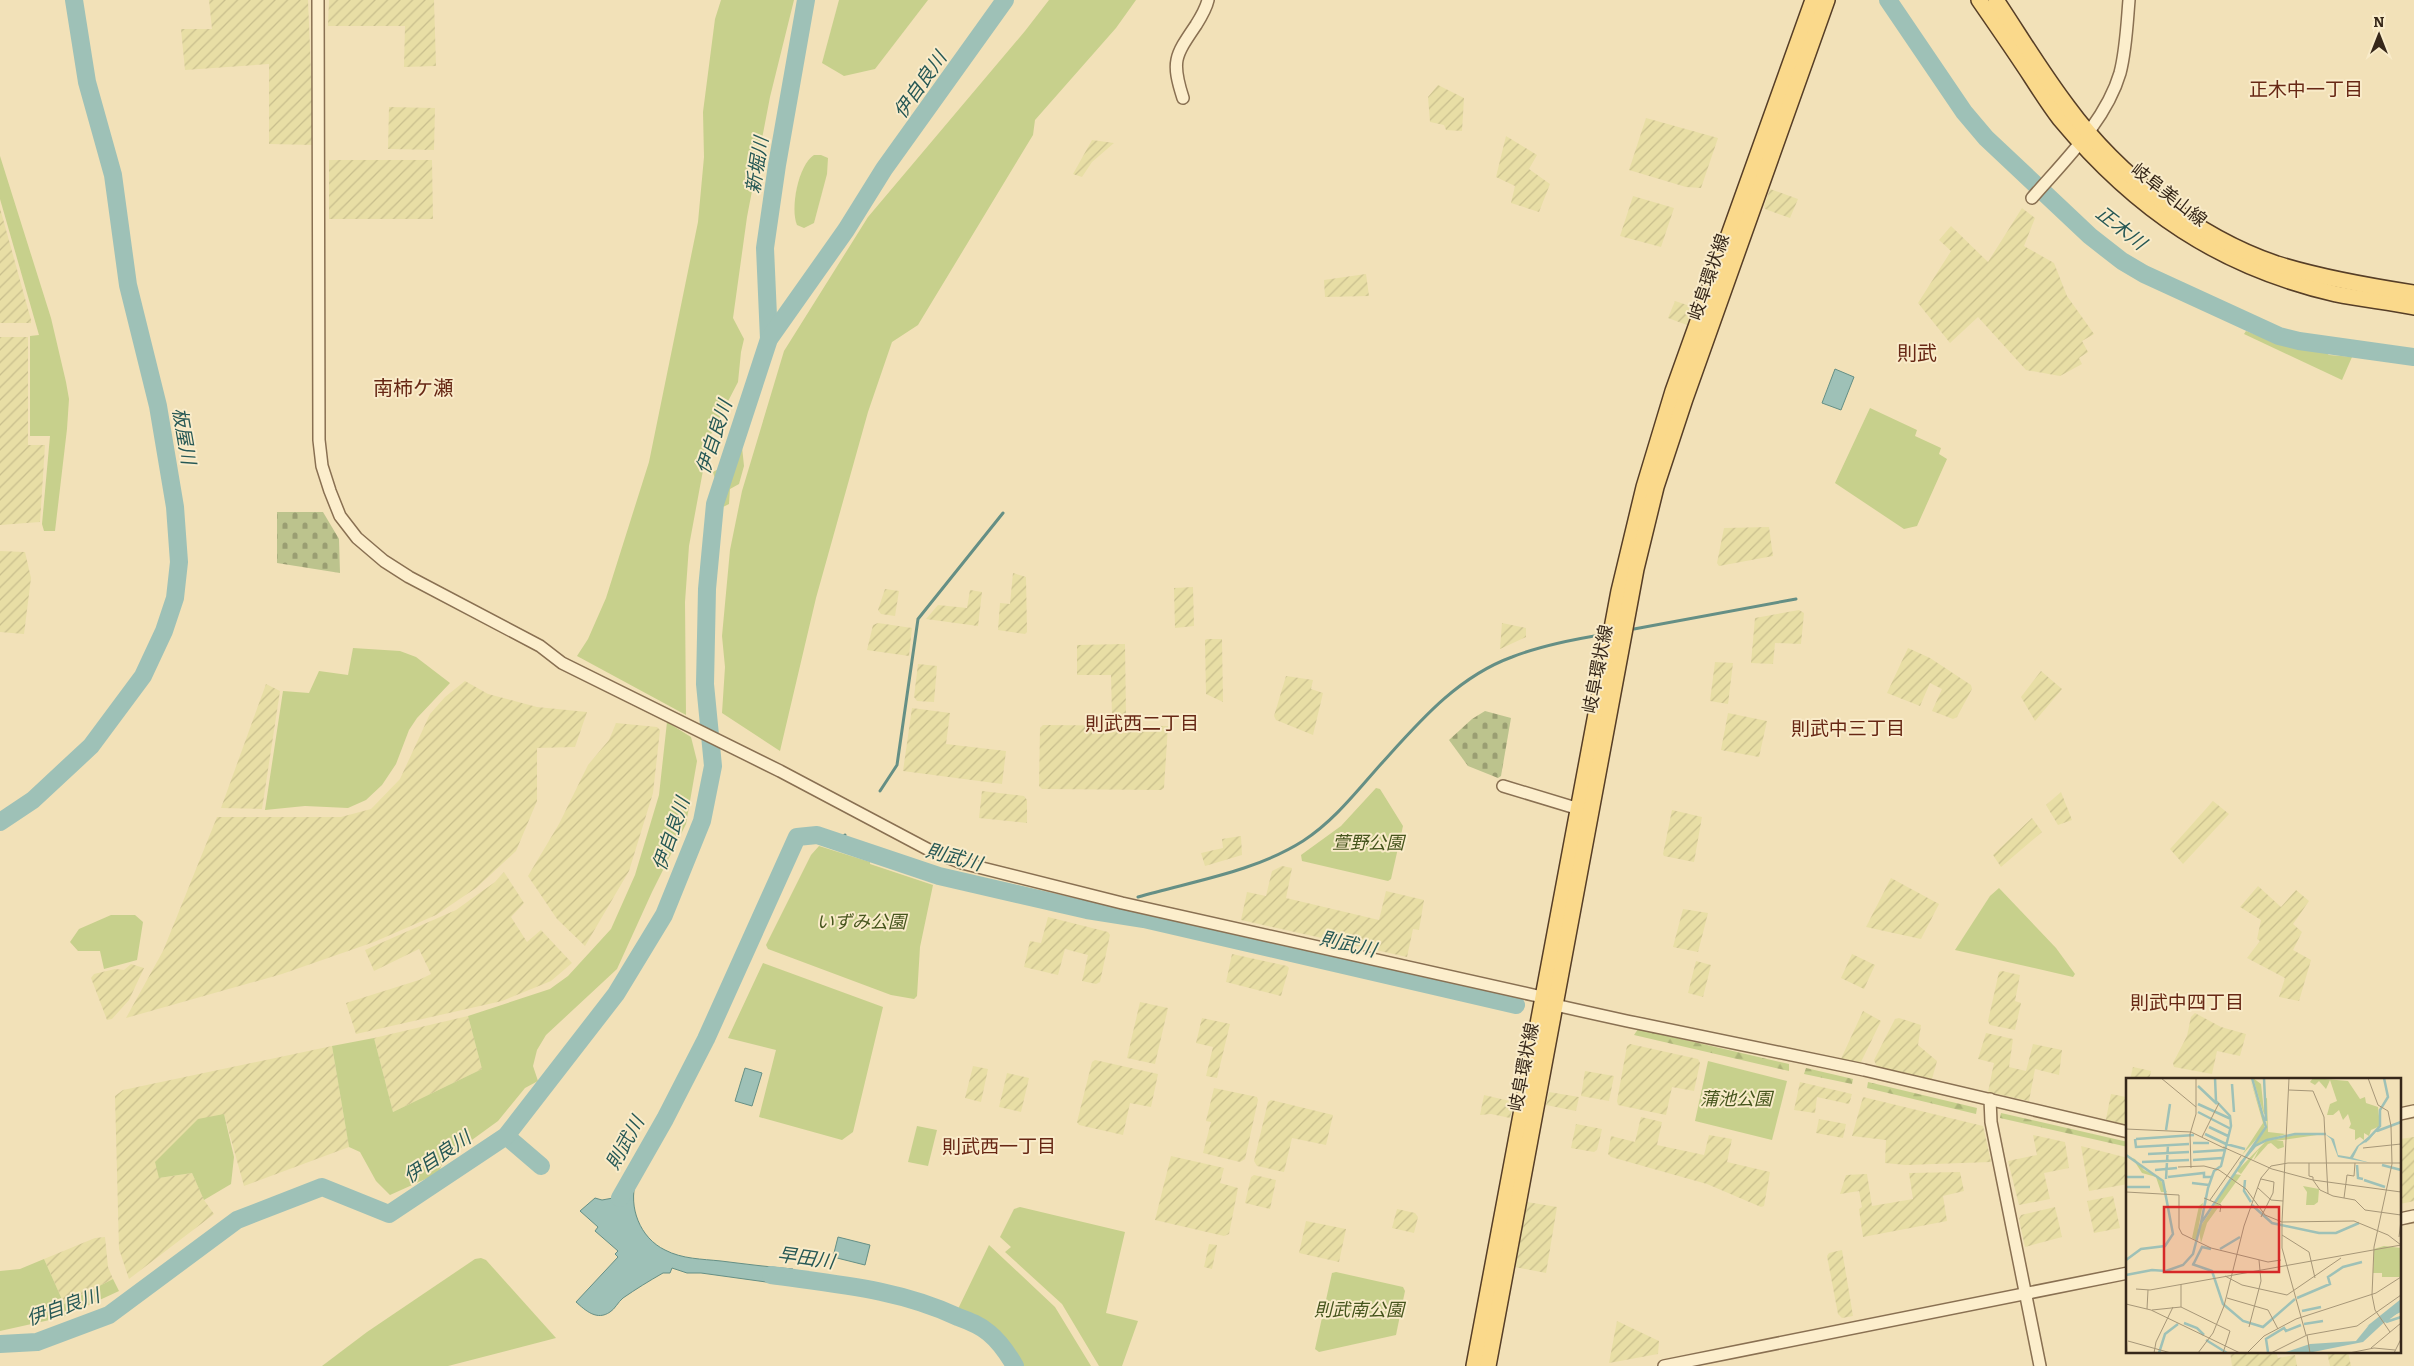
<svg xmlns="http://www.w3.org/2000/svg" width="2414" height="1366" font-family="Bitter,'Noto Sans JP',serif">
<defs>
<pattern id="farmland-furrows" width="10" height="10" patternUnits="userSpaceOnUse" patternTransform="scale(1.25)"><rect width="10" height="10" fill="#e8dea5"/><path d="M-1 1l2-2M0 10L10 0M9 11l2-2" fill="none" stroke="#c8be8d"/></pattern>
<pattern id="forest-firs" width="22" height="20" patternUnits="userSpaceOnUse" patternTransform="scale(1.25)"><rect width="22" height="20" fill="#c7d08c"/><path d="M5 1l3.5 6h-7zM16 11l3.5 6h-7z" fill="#acb378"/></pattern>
<pattern id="cemetery-stones" width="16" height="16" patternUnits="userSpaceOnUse" patternTransform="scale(1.25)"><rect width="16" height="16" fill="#bcc38d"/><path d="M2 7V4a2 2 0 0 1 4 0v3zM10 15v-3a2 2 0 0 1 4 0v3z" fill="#9a9e72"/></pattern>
</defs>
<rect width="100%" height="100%" fill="#f2e1b8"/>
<g fill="url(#farmland-furrows)">
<polygon points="209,0 308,0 314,145 269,144 269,64 185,70 181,29 212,29"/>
<polygon points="329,0 434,0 436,66 404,67 405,26 328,26"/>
<polygon points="1438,85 1464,98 1462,131 1446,130 1444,125 1430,122 1428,97"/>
<polygon points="389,107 435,108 434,150 388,149"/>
<polygon points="1646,118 1718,138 1701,188 1686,187 1629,170"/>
<polygon points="1506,136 1537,155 1529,169 1550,184 1539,212 1511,203 1515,186 1496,177"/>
<polygon points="1092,140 1114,143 1092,162 1082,177 1073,174"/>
<polygon points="329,160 432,160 433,219 329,219"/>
<polygon points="1770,189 1798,199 1790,218 1765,209 1764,206"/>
<polygon points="1633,196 1674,208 1661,247 1620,236"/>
<polygon points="0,208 31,320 31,323 0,323"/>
<polygon points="2022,208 2035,218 2024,246 2054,263 2067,296 2094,334 2082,341 2088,352 2079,358 2082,364 2060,376 2026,370 1978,317 1950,343 1918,303 1951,251 1939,240 1951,226 1988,262"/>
<polygon points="1366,274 1369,296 1325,297 1324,280"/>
<polygon points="1675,301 1693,307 1687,325 1668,318"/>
<polygon points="0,337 28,337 28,445 45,445 40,522 0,525"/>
<polygon points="1769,527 1773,556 1719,566 1717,563 1724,528"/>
<polygon points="0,551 25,552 31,578 24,634 0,632"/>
<polygon points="1013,573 1026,577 1027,632 1025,634 998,630 1000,603 1010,604"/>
<polygon points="1193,587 1194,626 1175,628 1174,588"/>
<polygon points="885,589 899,591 895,616 881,614 878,610"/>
<polygon points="970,590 982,592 978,626 926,619 938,605 967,608"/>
<polygon points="1799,610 1804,613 1801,644 1775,643 1773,664 1751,663 1755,618"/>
<polygon points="878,623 912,628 909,656 867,650 873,625"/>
<polygon points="1502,623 1526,628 1526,637 1500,649"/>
<polygon points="1207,639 1222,639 1223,702 1206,694 1205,640"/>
<polygon points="1125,644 1126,717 1112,717 1111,675 1077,675 1077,645"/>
<polygon points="1908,648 1930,658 1971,685 1972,689 1957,717 1953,719 1932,711 1942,689 1930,683 1920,706 1887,693"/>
<polygon points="1715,662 1733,663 1728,704 1710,701"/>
<polygon points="918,664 937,666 934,702 917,701 914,697"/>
<polygon points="2041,671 2062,689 2035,721 2021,697"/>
<polygon points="1286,676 1313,680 1311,689 1323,693 1313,735 1276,720 1274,716"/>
<polygon points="465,681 488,694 537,707 587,712 575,747 537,748 537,801 516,851 476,888 436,915 374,942 282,974 126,1018 163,951 217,817 341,817 371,809 400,779 430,714 445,697"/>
<polygon points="266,684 280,691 262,809 221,808"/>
<polygon points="912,708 950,713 946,744 1006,751 1002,784 903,771"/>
<polygon points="1728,713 1767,721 1759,757 1721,750"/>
<polygon points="616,723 657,727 660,730 653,793 629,871 585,946 557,919 528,876 559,824 588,765 609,740"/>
<polygon points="1043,725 1168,726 1164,788 1161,790 1042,789 1039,786 1040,728"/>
<polygon points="982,791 1024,796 1027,800 1027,823 979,818"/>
<polygon points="2061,792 2072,820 2058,825 2046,805"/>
<polygon points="2213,801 2229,814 2183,864 2170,849"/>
<polygon points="1672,810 1702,817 1694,862 1664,856 1663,854"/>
<polygon points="2032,818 2042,832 2001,867 1993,855"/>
<polygon points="1241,836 1242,855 1205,866 1201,853 1223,848 1222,839"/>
<polygon points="1282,866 1292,868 1286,898 1379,920 1386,891 1424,900 1419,930 1413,929 1407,957 1241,920 1247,892 1266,896 1272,871"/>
<polygon points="504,872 524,903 511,917 527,942 541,930 572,963 551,981 502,1001 356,1034 346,1003 419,980 431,974 419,949 374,971 365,950 456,910 495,882"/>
<polygon points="1891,878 1939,904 1921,939 1866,927"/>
<polygon points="2258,886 2281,907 2296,890 2309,901 2293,924 2302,932 2293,950 2311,960 2299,1001 2279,997 2285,978 2247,958 2260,941 2257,939 2261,920 2240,907"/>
<polygon points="1683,909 1708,913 1698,952 1673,947"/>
<polygon points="1048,917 1108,932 1110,935 1100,982 1096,984 1082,981 1088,955 1065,949 1058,975 1024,967 1030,941 1041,943"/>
<polygon points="1232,954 1287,966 1289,968 1281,996 1226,982"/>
<polygon points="1852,954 1875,965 1864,989 1841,978"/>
<polygon points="1696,961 1711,965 1703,997 1688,993"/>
<polygon points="131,964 144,968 129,1000 112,1019 107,1020 91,978 94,974 115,969 124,970"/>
<polygon points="2002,971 2020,975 2015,1001 2021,1003 2015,1030 1990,1025 1988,1021 1999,972"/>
<polygon points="1140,1002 1168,1008 1155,1064 1127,1058"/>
<polygon points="1863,1011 1881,1021 1861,1062 1856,1065 1840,1061"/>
<polygon points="2195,1013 2221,1027 2246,1034 2240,1056 2217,1051 2212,1074 2174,1067 2173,1063 2187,1036 2191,1017"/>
<polygon points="468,1016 482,1069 393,1112 374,1038"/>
<polygon points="1202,1018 1230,1024 1217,1078 1206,1076 1213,1047 1196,1043"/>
<polygon points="1899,1018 1921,1025 1918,1045 1937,1061 1932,1079 1877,1067 1874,1060 1895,1019"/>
<polygon points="1986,1033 2013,1039 2009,1067 2026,1071 2033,1044 2062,1050 2059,1075 2035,1069 2029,1101 1988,1092 1994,1063 1978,1059"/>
<polygon points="1630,1044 1698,1059 1700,1063 1694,1091 1672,1087 1666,1115 1618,1105 1617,1101 1627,1046"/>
<polygon points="332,1046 349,1147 244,1186 224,1114 160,1178 192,1173 204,1200 214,1214 129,1279 119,1249 115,1096 123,1090"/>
<polygon points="1095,1060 1158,1074 1151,1107 1130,1103 1123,1135 1079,1125 1077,1122 1092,1062"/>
<polygon points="973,1066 988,1069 981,1102 965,1098"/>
<polygon points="2133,1067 2151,1071 2149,1080 2130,1080"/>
<polygon points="1585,1071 1614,1076 1609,1101 1581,1096"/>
<polygon points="1007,1073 1029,1078 1021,1112 999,1107"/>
<polygon points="1800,1082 1852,1094 1849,1104 1817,1097 1815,1113 1794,1110"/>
<polygon points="1214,1088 1257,1097 1258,1100 1245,1159 1240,1162 1203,1153 1211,1122 1206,1121"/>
<polygon points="2128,1091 2128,1127 2107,1122 2106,1119 2111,1094 2126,1097"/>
<polygon points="1549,1092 1579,1097 1576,1111 1546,1105"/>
<polygon points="1484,1095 1514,1102 1510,1118 1491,1114 1480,1115"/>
<polygon points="1863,1097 1983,1126 1991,1162 1906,1165 1885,1163 1886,1140 1852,1136"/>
<polygon points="1271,1100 1333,1115 1326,1145 1292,1138 1284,1172 1257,1166 1254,1161 1268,1102"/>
<polygon points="1641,1117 1662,1122 1657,1145 1704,1155 1709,1135 1732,1139 1727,1162 1770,1172 1764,1206 1761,1207 1707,1184 1611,1157 1608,1154 1611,1136 1635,1142"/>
<polygon points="1819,1119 1846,1124 1843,1138 1816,1133"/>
<polygon points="1576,1124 1602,1129 1597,1150 1594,1152 1571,1148"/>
<polygon points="2033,1135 2065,1142 2069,1168 2044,1173 2050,1199 2019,1205 2008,1161 2037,1155"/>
<polygon points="2414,1137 2414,1201 2400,1204 2400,1139"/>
<polygon points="2081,1146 2128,1158 2128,1184 2089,1191"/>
<polygon points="1171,1156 1224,1168 1220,1183 1238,1188 1229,1234 1224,1236 1155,1220"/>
<polygon points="1960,1172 1964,1191 1943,1196 1947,1221 1863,1237 1859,1209 1862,1207 1859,1191 1840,1194 1846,1175 1867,1174 1872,1206 1913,1199 1909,1173"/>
<polygon points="1254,1175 1276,1180 1270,1209 1245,1203 1251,1177"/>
<polygon points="2113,1196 2120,1228 2094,1233 2087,1201"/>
<polygon points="1527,1202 1557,1207 1546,1273 1515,1267"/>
<polygon points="2055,1207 2062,1237 2025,1247 2019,1219 2021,1215"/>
<polygon points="1397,1209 1415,1213 1418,1217 1414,1233 1392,1228"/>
<polygon points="1306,1221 1346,1229 1339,1262 1299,1253"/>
<polygon points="105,1237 108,1267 113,1279 64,1304 44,1259 95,1238"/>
<polygon points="1209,1244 1217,1245 1212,1269 1204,1267"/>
<polygon points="1842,1250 1853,1316 1842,1318 1838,1314 1827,1256 1829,1253"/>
<polygon points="1617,1321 1659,1341 1658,1354 1609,1363"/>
<polygon points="2230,1352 2276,1352 2278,1358 2295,1355 2297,1366 2232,1366"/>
<polygon points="2327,1352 2348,1352 2351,1366 2330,1366"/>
</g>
<g fill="#c7d08c">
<polygon points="721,0 794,0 770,97 747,217 733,318 744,339 741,352 738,382 709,438 689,546 685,602 686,715 577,656 588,639 606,598 649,462 698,222 704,157 703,112 715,19"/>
<polygon points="839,0 928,0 875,69 844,76 822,63"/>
<polygon points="1049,0 1136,0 1116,28 1035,120 1033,135 918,325 892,342 868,412 816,598 780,751 722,713 725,667 722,636 730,550 742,491 784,351 868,217 1025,31"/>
<path d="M814 155H821L828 158 827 174 814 223 804 228 797 225C790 209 798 165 814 155Z"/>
<polygon points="0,156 51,318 66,382 69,399 67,429 55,531 44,531 42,524 50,436 30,436 30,336 39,335 0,199"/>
<polygon points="2246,331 2281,344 2324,351 2329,355 2352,357 2342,380 2244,334"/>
<polygon points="1870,408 1917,430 1915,436 1941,448 1939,454 1947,459 1917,526 1904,529 1835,483"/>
<polygon points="732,444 742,447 744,466 739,484 730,489 729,504 721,508 711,498 717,486 713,472 722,467"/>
<polygon points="353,648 400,651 416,657 450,683 417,718 409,730 396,764 382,785 366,800 348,808 305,806 265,810 283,691 309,693 319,671 348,675"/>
<polygon points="667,722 691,737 697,761 686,824 652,892 617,969 546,1035 537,1050 533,1066 538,1081 525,1088 498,1121 443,1161 437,1178 430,1177 390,1195 376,1181 360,1152 349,1147 332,1046 374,1038 393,1112 482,1069 468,1016 550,989 568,976 611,929 635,875 659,795"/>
<polygon points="1376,788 1380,789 1403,826 1391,879 1388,881 1302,861 1301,855 1341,826"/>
<polygon points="819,846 870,862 870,864 933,885 920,947 917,996 914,999 891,995 768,949 766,945 811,855"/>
<polygon points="1999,888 2056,948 2075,974 2073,977 1955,950 1990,896"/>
<polygon points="111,915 135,915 143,922 137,960 104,969 100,951 78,951 70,942 79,929"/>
<polygon points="763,963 883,1007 853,1132 842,1140 759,1117 776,1050 728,1038"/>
<polygon points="1708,1061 1787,1081 1772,1140 1695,1121"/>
<polygon points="224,1114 234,1157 231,1184 204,1200 192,1173 159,1178 155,1162 198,1119"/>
<polygon points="917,1126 937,1130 928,1166 908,1162"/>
<polygon points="1020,1207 1125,1232 1106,1313 1138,1321 1122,1366 1099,1366 1062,1304 1005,1252 1011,1247 1000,1237 1014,1209"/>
<path d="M989 1245 1055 1307 1091 1366H1023C1009 1338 986 1322 958 1309Z"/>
<polygon points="481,1258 486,1260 556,1338 448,1366 322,1366 367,1332 475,1259"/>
<polygon points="44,1259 64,1304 113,1279 119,1291 63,1317 0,1331 0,1271 20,1269"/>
<polygon points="1336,1272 1403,1287 1405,1291 1396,1335 1319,1352 1315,1349 1332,1273"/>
</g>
<g fill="url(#forest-firs)">
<polygon points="1638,1029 1789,1064 1789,1071 1634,1035"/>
<polygon points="1806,1068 1853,1079 1852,1084 1804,1074"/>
<polygon points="1868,1082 1977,1108 1976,1114 1867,1088"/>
<polygon points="2001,1113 2128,1142 2128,1147 2000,1118"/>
</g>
<g fill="url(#cemetery-stones)">
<polygon points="277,512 323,512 339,539 340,573 277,563"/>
<polygon points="1485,711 1511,718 1501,776 1498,778 1468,766 1449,740 1472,719"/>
</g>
<g fill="#9ec1b7" stroke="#658f85">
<polygon points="1835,369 1854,377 1841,410 1822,403"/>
<polygon points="745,1068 762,1073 752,1106 735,1101"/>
<path d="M626 1177 636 1181C628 1207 640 1238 665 1250 682 1259 702 1259 721 1261 745 1264 769 1267 793 1269L795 1286 701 1273H687L672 1268 670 1273H663C649 1281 636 1289 623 1298 618 1302 615 1309 610 1312 597 1321 586 1311 576 1302L618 1257 615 1254 618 1251 595 1231 598 1227 580 1211 595 1198 602 1200 613 1198Z"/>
<polygon points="838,1237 870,1245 865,1265 833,1257"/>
</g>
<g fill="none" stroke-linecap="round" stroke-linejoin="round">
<g stroke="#658f85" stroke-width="3">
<polyline points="1634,629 1796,599"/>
<polyline points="880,791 897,765 918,619 1003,513"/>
<polyline points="839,843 845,835"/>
<path d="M1138 897C1193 881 1254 872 1303 841 1334 821 1357 791 1381 764 1419 722 1457 677 1512 657 1540 646 1570 640 1600 635"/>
</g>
<g stroke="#9ec1b7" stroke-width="18">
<polyline points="1888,0 1964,112 1986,138 2090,236 2122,261 2144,274 2279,336 2299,341 2414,357"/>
<polyline points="769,339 765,248 777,165 806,0"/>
<polyline points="0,822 33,800 91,746 143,676 164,631 175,598 179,562 175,507 158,406 128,285 113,175 87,82 74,0"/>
<polyline points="506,1136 541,1166"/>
<polyline points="620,1198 665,1119 706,1039 797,837 817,835 939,876 1087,910 1144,919 1516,1005"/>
<path d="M771 1275C835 1284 899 1289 958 1317 969 1321 980 1325 989 1333 1000 1342 1008 1354 1015 1366"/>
<polyline points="0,1344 37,1342 109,1315 237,1220 322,1187 389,1214 506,1136 616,994 664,915 702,821 713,766 705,684 707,589 715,504 769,339 846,230 884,169 1005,0"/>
</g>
<defs>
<g id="tertiary">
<polyline points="318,0 319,440 322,466 330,491 340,516 357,538 384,561 409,577 540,646 562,663 780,771 931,851 962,863 1122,903 1542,997 1555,1005 1627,1021 1864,1070 2128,1132"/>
<path d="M1183 98C1171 61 1175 56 1196 25 1201 17 1206 9 1208 0"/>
<path d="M2032 198C2064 161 2106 121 2120 73 2126 50 2127 24 2129 0"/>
<polyline points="1503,786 1579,809"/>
<polyline points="1990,1099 1991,1122 2040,1366"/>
<polyline points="2400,1114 2414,1111"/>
<polyline points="2400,1219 2414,1216"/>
<polyline points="1664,1366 2128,1273"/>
</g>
<g id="primary">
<path d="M1979 0C1997 26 2015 52 2032 78 2041 92 2050 106 2060 119 2136 210 2219 267 2336 294 2361 299 2388 302 2414 307"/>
<path d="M1996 0C2020 36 2042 73 2068 107 2118 175 2197 237 2277 264 2322 278 2368 286 2414 293"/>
<polyline points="1474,1366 1619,591 1644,487 1673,391 1813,0"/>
<polyline points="1488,1366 1636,569 1656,487 1685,399 1827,0"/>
</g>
</defs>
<use href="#tertiary" stroke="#897052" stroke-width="14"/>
<use href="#primary" stroke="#563e27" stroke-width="18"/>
<use href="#tertiary" stroke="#fceecc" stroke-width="11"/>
<use href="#primary" stroke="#fad98b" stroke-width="15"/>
</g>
<g text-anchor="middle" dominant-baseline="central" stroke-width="4" stroke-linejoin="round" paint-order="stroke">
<g font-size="18" fill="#362719" stroke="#f9ebc9">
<text transform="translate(2169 195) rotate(38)">岐阜美山線</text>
<text transform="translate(1709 277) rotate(-71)">岐阜環状線</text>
<text transform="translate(1598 669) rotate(-79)">岐阜環状線</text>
<text transform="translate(1524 1067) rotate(-79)">岐阜環状線</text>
</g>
<g font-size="18" font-style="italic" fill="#46551d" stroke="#f9ebc9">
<text x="1368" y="843">萱野公園</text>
<text x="861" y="922">いずみ公園</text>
<text x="1736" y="1099">蒲池公園</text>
<text x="1359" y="1310">則武南公園</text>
</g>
<g font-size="19" font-style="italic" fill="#265855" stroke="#f9ebc9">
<text transform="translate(920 85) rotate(-55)">伊自良川</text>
<text transform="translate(757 165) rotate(-81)">新堀川</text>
<text transform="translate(2121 228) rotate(38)">正木川</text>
<text transform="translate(184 436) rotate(80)">板屋川</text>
<text transform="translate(714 437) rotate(-72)">伊自良川</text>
<text transform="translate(671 834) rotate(-71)">伊自良川</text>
<text transform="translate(954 857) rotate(15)">則武川</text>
<text transform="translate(1348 944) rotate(13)">則武川</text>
<text transform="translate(625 1143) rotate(-61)">則武川</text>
<text transform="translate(437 1157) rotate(-34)">伊自良川</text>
<text transform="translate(806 1258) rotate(8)">早田川</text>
<text transform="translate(63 1307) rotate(-19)">伊自良川</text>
</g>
<g font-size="19" fill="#672714" stroke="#f9ebc9">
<text x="2306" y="89">正木中一丁目</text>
<text x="1142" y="723">則武西二丁目</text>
<text x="1848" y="728">則武中三丁目</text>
<text x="2187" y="1002">則武中四丁目</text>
<text x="999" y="1146">則武西一丁目</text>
</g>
<g font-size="20" fill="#672714" stroke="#f9ebc9">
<text x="1917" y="353">則武</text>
<text x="413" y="388">南柿ケ瀬</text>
</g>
</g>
<g transform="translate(2126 1078)">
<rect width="275" height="275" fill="#f2e1b8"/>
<path d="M124 0 139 47 136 55 116 77 137 45ZM127 0 135 6 138 33V21L141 20 142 54 160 56 134 64 121 78 141 49 140 36H138L135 27ZM198 56 150 63H157L158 69 152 71 145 65 142 66 127 83 133 71 115 96 111 93 140 63 169 57ZM0 78 9 81 18 92 33 99 41 114H35L30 99 16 95 7 81ZM109 96 115 97 94 126 90 124 93 117ZM77 125 72 152 90 125 94 127 81 145 75 165 73 153 71 163 66 160 73 128ZM258 168 275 170V199H256V195H247L248 171Z" fill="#c7d08c"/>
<path d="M187 0 222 3 234 21 239 19 240 25 252 29 254 48 245 52 243 58 238 55V62L234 59 229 62V52L223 50 225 46 222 36 217 42 213 32 207 37H201L204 26 211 23 204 2 200 11 193 3 189 7 184 4ZM177 108 193 111 192 124 188 127H180L181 114Z" fill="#c7d08c"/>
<path d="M252 51 243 62 233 68 227 80 245 85 212 79 205 61 199 56 208 61 212 77 224 79 231 68ZM275 221V234L264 239 237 264 182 275H157L184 266 230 263 243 247 240 249Z" fill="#9ec1b7"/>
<path fill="none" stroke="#9ec1b7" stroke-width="2.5" d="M138 0 140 43M106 6 108 34M72 8 91 26M72 26 105 41M72 34 105 51M83 49 102 58M40 52 44 26M251 53 275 44M79 56 100 66M9 61 10 69 63 66M10 61 68 57M239 64 254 48V32L262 19 258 0M67 65H83M100 66 119 71M67 74 98 72M22 76 63 74M0 77 37 103 47 156 39 168 15 171 0 182M67 82 96 80M16 84 63 82M114 86 129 68 141 62 169 56H200M231 87 232 100 237 101M256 87 275 92M29 92 51 90M0 99H18M42 99 78 95V99H85M40 101 42 67M119 102 118 113 125 124M238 102 259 109M66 105 83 107M0 109H24M126 127 146 145 193 155H210L233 145M75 145 82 110 88 93 95 88 105 48 104 38 90 23 89 0M94 171 114 159M66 186 86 193 97 226 117 243 137 249 169 221M67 187 76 169 85 171M0 197 26 192 40 193 57 187 67 176 75 145 140 49 126 0M171 220 204 206 202 199 217 189 236 184M176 233 195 229M258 244 275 231M260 244 275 239M58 245 71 250 78 257M178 246 197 243M80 262 101 275M142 274 140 261 158 250 160 253 175 247M33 275 39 256 52 246"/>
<path fill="none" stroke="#a79778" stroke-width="1" d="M35 0 70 29M163 0 156 144 228 143 262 157 275 167M242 0 252 27 262 33 265 48 266 86 248 169 246 217 249 232 264 254M163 12 187 13 198 39 202 116M0 51 65 54 98 70M76 59 93 25M97 69 146 91 187 102 194 112 207 118 229 122 239 132 275 137M237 70 275 66M183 85V98L187 99V102L275 114M52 89 78 88 93 92 120 111 139 137 156 144M65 90 64 56 70 36V0M132 110 145 122 157 123M0 114 53 117V150L56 156 85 170 142 184 155 182M78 120 95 127 94 134M218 120 221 97 228 98 229 85M84 122 115 78M135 139 147 115 148 104 135 101M156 144V170L180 257M156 157 183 174 189 200M273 159 275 142M99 198 116 207 161 217 215 180M55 206V229M10 211 24 212 275 167M101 220 142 232 152 251M0 226 25 232 114 275M21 231 22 212M26 232 55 229 104 253 97 275M0 249 1 275M123 249 135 203 133 182M181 257 231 248 275 217M2 263 45 275M245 270 275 245M28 275 30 264 47 229M72 275 87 255 98 228 118 148 135 100 145 88 162 85H275M121 275 138 258 170 241 250 215 275 199M145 275 181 257 184 275M223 275 248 270 269 272M268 275 275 261"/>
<path fill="#d62828" fill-opacity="0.15" stroke="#d62828" stroke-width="2.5" d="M38 129H153V194H38Z"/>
<rect width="275" height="275" fill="none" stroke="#362719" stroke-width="2.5"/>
</g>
<g transform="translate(2379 35)" stroke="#f9ebc9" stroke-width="4" paint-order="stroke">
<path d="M0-4L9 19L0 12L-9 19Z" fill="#362719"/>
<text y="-8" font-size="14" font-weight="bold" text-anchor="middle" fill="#362719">N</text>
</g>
</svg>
